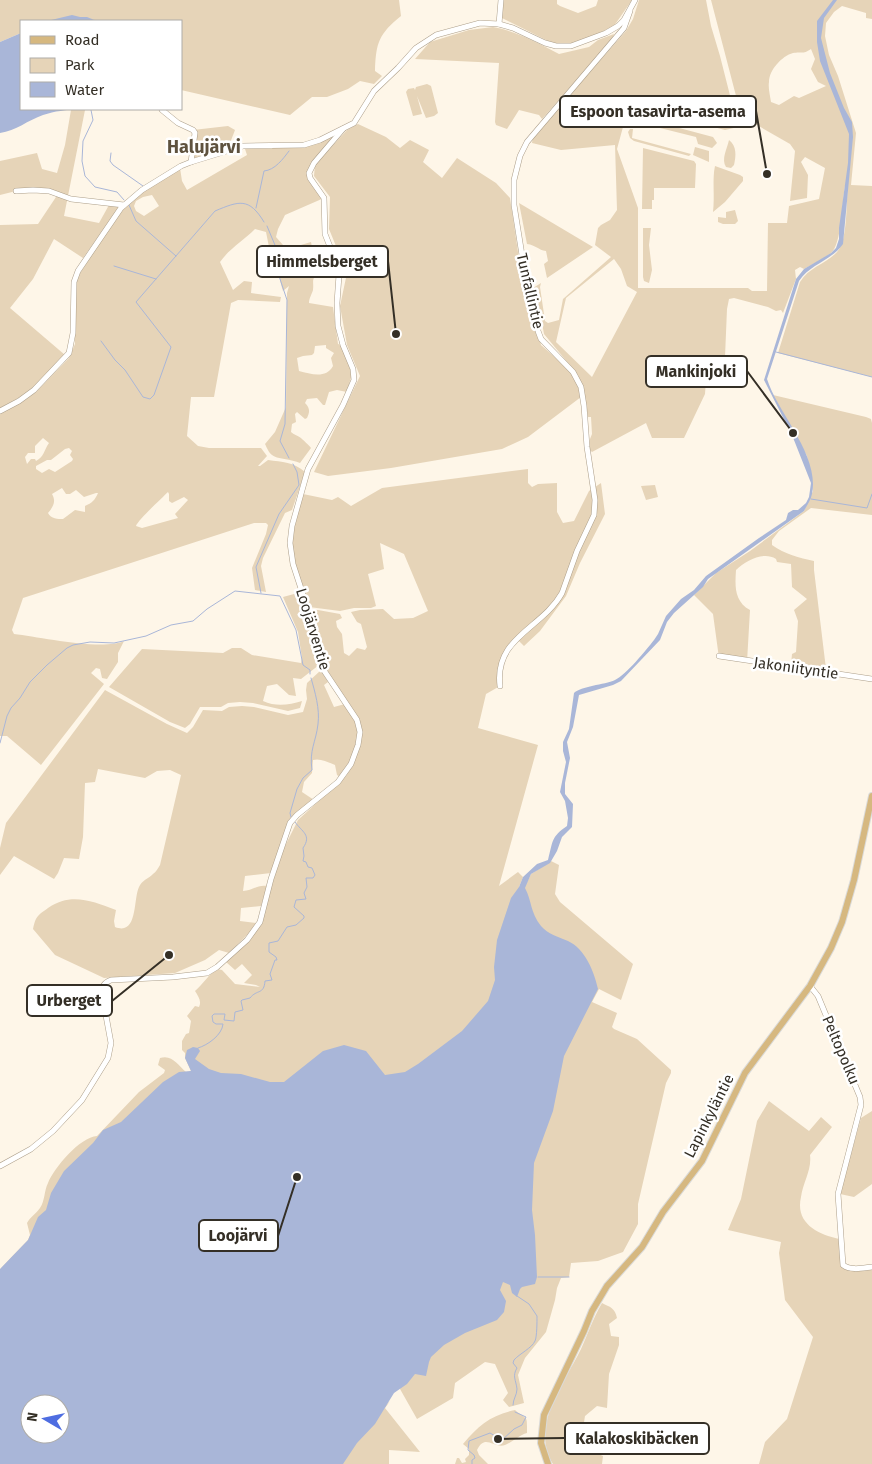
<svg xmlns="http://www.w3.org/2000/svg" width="872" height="1464" font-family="'Fira Sans',sans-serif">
<rect width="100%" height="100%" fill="#fef6e8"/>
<g fill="#e6d4b8" fill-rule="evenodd">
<path d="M0 0H399L401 16C379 34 376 42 375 71L382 76 374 84 360 81 348 89 327 97H312L290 115 181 90V21H97C79 13 64 19 46 21 38 22 29 21 21 21V33L0 42Z"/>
<polygon points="502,0 557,0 557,4 560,6 578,13 596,6 598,0 632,0 614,26 586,39 566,45 552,43 500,17"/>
<path d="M639 0H706L711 26 720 56 738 127 725 130 629 105 617 149 638 208V288H748L752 291H767L768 223H787L789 206 819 199 825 168 805 157 801 162 808 175 807 198 790 201 795 151 790 144 757 125 746 122 741 115 711 0H872V19L866 18V13L842 6 834 12 826 23 825 36 829 55 838 76 856 133 851 185 872 186V377L778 353 800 282C809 267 826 264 837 252 848 241 846 202 848 186H845C842 201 842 244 831 253 823 259 813 264 804 269L800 267 795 270 796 279 783 313 781 310 776 311 768 307 734 298 729 299 727 309 725 357 732 365 707 366 705 394 684 438H652L646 423 592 452 589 449 590 439 592 434 591 417H588L584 393 578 375 544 334 538 301 533 288 541 283 540 287 545 321 548 323 559 320 563 299 611 257 595 245 598 228 601 225 610 220 617 210 615 145 561 150 532 143 533 137 537 132 626 31 633 19ZM811 49 815 59 811 69 818 82 826 86 799 98 794 96 779 105 771 102C770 95 768 88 769 82 769 70 782 56 793 53 802 51 802 55 811 49ZM614 259 621 269 627 286 637 292 592 377 556 342 566 298Z"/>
<path d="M493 27C516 31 538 43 559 54L589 47 598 40 614 34 612 40 542 119 539 115 519 110 507 129 496 125 495 122 499 63 415 59 430 42 469 30Z"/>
<polygon points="427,84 431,86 438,113 434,116 426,118 417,96 422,114 413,116 406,92 408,89 414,88 415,90 416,87"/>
<path d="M78 109 85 110 64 216 99 223 109 205 120 206 83 258 54 239 33 279 10 308 65 355C43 379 30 394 0 408V225L38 224 58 194 16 191 0 195V161L37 153 42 169 57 173 65 145 71 110Z"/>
<polygon points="654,117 668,125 713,137 717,143 712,148 698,144 696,137 652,126"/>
<polygon points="358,124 386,137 400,148 410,140 429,150 423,162 442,178 457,158 496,183 510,198 522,279 534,308 541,345 574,374 581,397 528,437 502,449 391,468 328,476 314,472 360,376 347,345 340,306 347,273 329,229 330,197 314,176 315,165 347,130"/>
<polygon points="228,126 235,130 227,151 191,162 193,130"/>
<path d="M343 129 309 173 324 198 285 215 278 229 276 237 283 245 284 250 311 242 317 273C311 281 314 281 313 290 312 294 309 298 309 303L333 307 338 344 341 345 352 374 347 392 337 390 329 392 325 405H323L317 398 307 399 305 403C310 408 310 412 307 418L305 419 297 412 295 414 296 422 292 424 291 432C294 435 297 435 301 438 302 439 310 446 311 448L300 463C292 459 276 459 272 455 269 453 267 448 265 444L275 432 286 407 287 293 289 286 283 291C278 276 278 262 274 247H269L266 232 255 229C244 240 229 249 220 262L233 290 244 281 252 282 251 293 281 297 280 302 238 300 231 303 214 397H191L187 436 198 446 209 448H261L267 456 258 466H260L268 460C282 462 294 462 305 472L292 510 285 513 263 558 261 566 266 592 255 590 252 568 266 534 268 525 266 523H254L23 598 12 630 14 634C40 637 102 651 124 641L118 653V662L107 679 102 678 100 669 96 668 91 673 104 684 41 765 7 736H0V414L25 400 36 392 69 358 75 344V294L77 278 106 233 125 206 139 194 180 168 182 181 187 190 247 155 245 149H272L273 146 305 145ZM152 195 159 206 144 216 136 211 134 206 136 201 143 197ZM326 345V348L334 353 331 358 333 366C326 379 311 374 299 371L297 358 303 356 312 355 314 353 315 346ZM43 438 49 443C44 450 44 457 36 461L35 459H31L27 464 25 457 28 453H35V446ZM69 448 72 451 70 455 73 459 72 461 55 472 49 469 42 473 36 469V466L47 460H51L65 449ZM62 488 66 494H70L76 490 84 497 96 493H98C95 500 92 503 85 506V512L75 510 63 519C58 519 51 519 48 513 54 506 56 501 52 494ZM168 492 169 494V501L172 503 184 497 188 500 175 514 178 518 142 528 136 526C138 520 162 498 168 492Z"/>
<polygon points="630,129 633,129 632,138 691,154 689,156 634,141 630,138 628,132"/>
<path d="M729 140C737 146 736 156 734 165L731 168 726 167C721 159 727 149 729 140Z"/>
<polygon points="695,147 709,151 709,162 693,155"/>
<polygon points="643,148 694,161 696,164 695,188 654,188 654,200 652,200 652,209 642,209"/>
<path d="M715 166 740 175 743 177V181L725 202 713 212C715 196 712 179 715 166Z"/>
<path d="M519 203 593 247 547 278 544 264 548 261 546 251C538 250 536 245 527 244Z"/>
<polygon points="735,210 738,221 735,224 723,224 718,222 718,217 726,218 726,212"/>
<polygon points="643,228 651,228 649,245 652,270 649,283 644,281 643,277"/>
<path d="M773 395 866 417 871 419 872 423V515L811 508 779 531 772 540V545C785 554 799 558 814 561V570L826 669 824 670 791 665 792 654 796 652 798 621 794 610 807 599 792 587 791 564 777 562 776 559C763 551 746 561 736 570 735 586 734 601 750 610L747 662 719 658 713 614 694 595 716 573 750 551 804 511 813 491 807 456Z"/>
<path d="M528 469V483L532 487 538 484 557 483V512L563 523 574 521 589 491 601 483 605 514 580 563 566 596 540 631 524 646 517 639 503 659 500 686 486 694 478 728 538 745 499 886 518 872 523 877 519 887 524 888 531 874 551 861 559 865 555 894 560 902 633 964 621 1000 599 989 592 1002 617 1013 612 1027 614 1029 637 1039 671 1070V1073L666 1083 638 1204V1224L623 1252 598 1261 571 1263 569 1277 561 1278 557 1288 555 1300 546 1332 525 1358 518 1375 524 1403 509 1407 503 1400 508 1393 495 1364 485 1362 455 1383 453 1398 417 1419 400 1389 494 999 480 1019 404 1088 313 1061 309 1064 311 1068 37 1234 0 1269 28 1240 30 1235 27 1223C30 1217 36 1214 40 1208 45 1201 44 1191 48 1183 54 1168 80 1137 97 1136L139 1092 164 1073 165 1070 158 1065 160 1058C172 1054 178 1065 186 1072L191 1071 185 1058V1053L182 1050V1041L186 1034 189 1033 191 1021 187 1016 195 1006 199 1007C202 1001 198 996 195 991 203 984 210 973 217 969L222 970 235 984 260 987 256 985 244 983 252 975 242 964 235 970 226 962 256 932 284 848 298 820 346 776 353 765 360 746 359 719 325 670 317 648 310 611 318 610 340 614 342 618 336 621 337 627 342 634 344 653 349 656 357 648 365 650 367 647 361 624 357 622 351 612 360 610 383 609 394 619 413 618 428 611 404 554 380 543 384 569 368 574 376 606 371 608H354L340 611 309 607C302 585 289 558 292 535 294 521 299 507 303 494L332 500 338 497 351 506 382 488Z"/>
<polygon points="655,485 658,497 646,500 641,486"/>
<path d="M299 590 319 665 301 679 293 678 296 696 289 695 277 684 267 686 263 701C276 707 289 705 302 701L300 708 288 711 253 703 240 702 228 703 221 707H200L190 724 185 728 170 722 109 687 142 649 223 653 232 648H241L252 655 301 663 302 658 298 632 283 597 294 594Z"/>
<path d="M320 671 322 672 328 682 324 685 334 707 345 704C348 708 353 712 355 717 364 737 351 761 340 777L337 775 335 765C328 762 320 758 313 760L312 773 304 782 302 792 314 800 296 813 289 821 271 873 245 876 243 891C252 891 258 884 267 886L261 906 241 908 240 921 257 923 253 929 229 953 219 950 205 960 175 973 104 978 55 955 33 929C36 916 37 916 48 908 71 892 92 901 116 910L114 921 115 927C138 936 133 900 139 887 142 880 148 879 153 874 156 872 158 868 160 865L181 775 170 770 157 771 145 778 98 769 95 782 85 783 83 837 79 859 64 858 58 873 54 879 14 856 0 875V848L6 823 105 690 167 724 187 733 193 727 203 710 222 711 229 707 242 706 254 707 288 715 303 712 307 699 306 690 307 683Z"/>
<path d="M769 1101 809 1131 821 1117 832 1127 810 1155C812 1170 803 1182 801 1197 795 1223 817 1234 839 1239L842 1268 852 1271 872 1270V1464H759L765 1442 787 1419 813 1337 785 1300 779 1253 781 1242 728 1230 741 1199 757 1121Z"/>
<polygon points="872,1111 872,1184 854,1197 840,1194 861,1118"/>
<path d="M602 1303C610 1307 615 1308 617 1318L609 1324 611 1336 619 1337V1345L609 1374 607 1408 597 1406 585 1416 582 1435 590 1438 596 1453 603 1456 602 1464H553C530 1425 564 1384 581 1349 588 1334 593 1318 602 1303Z"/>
<polygon points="390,1401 385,1408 420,1452 389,1450 389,1464 327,1464"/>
<path d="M515 1410C528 1421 527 1414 527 1433 519 1435 513 1442 505 1445 494 1449 485 1433 477 1450L479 1455 488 1464H455L457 1458H459L462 1463 466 1462 465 1459 469 1455V1449L463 1444C479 1425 491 1415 515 1410Z"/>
</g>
<g fill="#a9b6d8" fill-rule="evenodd">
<path d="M833 0H837L824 18 821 38 830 73 844 108 852 122 853 137 843 244C831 261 810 264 799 281L767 379C778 414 820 455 812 494 811 500 807 505 804 511L708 579 703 587 674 613 667 622 660 640 621 681 613 685 579 695 573 727 567 742 570 758 565 783V794L573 804 572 827 562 837 557 851 550 863 531 874 525 888C532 901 530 912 541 926 548 934 558 937 568 941 585 949 594 971 598 989L564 1056 553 1111 534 1163 532 1210 535 1235 537 1277 535 1284 522 1287 520 1289 517 1297 512 1293 510 1285 503 1282 500 1290 506 1301 504 1312 497 1320 465 1333 444 1345 431 1357 429 1362 426 1376 415 1374 407 1384 394 1393 375 1424 357 1443 343 1464H0V1269L28 1240 38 1217 46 1210 51 1193 64 1171 93 1143 103 1130 121 1122 163 1082 179 1072 191 1071 185 1058 187 1050 193 1047 198 1048 200 1051 195 1059 209 1069 221 1073 241 1074 270 1082H284L323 1051 344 1045 366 1051 385 1075 405 1072 418 1064 462 1031 488 1001 495 980 494 967 497 940 511 898 519 887 523 877 537 864 548 860C553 841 551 837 567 826L568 818 565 801 560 792 566 762 563 751V742L569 729 574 693C581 686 604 685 615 680 626 675 646 650 654 640L658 634 666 616 681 599 694 590 706 576 759 538 786 520 788 513 793 510H798L806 503 809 497 811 483 792 435 764 380 796 279 804 269 831 253 836 248 839 239V228L848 163 849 134 820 61 817 42V21ZM30 1404H60V1434H30Z"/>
<polygon points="72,15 80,17 87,17 97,21 47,21"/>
<path d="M21 33V109H78C66 110 55 111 43 115 28 120 16 131 0 133V42Z"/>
</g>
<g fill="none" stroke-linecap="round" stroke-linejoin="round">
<g stroke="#a9b6d8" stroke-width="1">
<polyline points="91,110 93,120 83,141 82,161 85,176 95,187 117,192 124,200"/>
<polyline points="111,153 110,161 113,165 143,186"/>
<polyline points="129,205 136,221 176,256"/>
<path d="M256 208 264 171C275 170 283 159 289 151"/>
<polyline points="267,226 277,250 279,276 287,300 285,424 280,441 289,458"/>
<polyline points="114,266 156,279"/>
<path d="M101 341 115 360 125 370 143 397 150 399 154 395 171 347 136 302 215 211C239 201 249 197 264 222"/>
<polyline points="776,352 872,377"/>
<polyline points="811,499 867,508 872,494"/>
<polyline points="261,593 256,567 279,514 299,485 297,472 293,464"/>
<polyline points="0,743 7,716 11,708 20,698 30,682 47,665 67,648 73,645 90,642 114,643 146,636 171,625 193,621 207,609 235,591 280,596 296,630 303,665 310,670 310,674"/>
<path d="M291 817 290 813 297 789 303 778 312 770C309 750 316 742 318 724 320 709 315 692 311 678"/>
<path d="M198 1048C208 1045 222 1035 223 1024H216L213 1022 212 1016 214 1014H225L224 1020 234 1021 235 1012 243 1010 241 1001 242 1000 250 998C257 989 264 995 265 981L272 980 270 974 275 960H277L276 957 269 952V943L278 941 287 927 296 925 304 918V916L294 907 296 900 306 899 304 893 307 887 306 878H313L315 875 312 868 308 867 306 862 303 861 304 856 303 848C312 835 302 832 295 822"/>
<polyline points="538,1277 569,1277"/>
<path d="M513 1405C513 1399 517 1395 517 1389 516 1380 512 1376 517 1368L513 1363 514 1360C519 1354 532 1348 535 1341 537 1337 537 1321 537 1316L529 1304 517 1296"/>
<polyline points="472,1464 472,1460 475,1458 474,1455 468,1450 469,1441 490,1433 502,1440 514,1429 522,1425 526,1417 515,1412"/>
</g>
<defs>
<g id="minor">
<polyline points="499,24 501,0"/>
<polyline points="162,110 178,123 193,130 195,133 191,162"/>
<polyline points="16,191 33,190 49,191 71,199 124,205"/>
<polyline points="0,411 19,401 34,390 69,353 73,333 74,282 78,271 121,208 142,190 181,166 191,162 243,146 304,145 320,140 354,123 374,91 398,68 416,48 436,35 480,23 499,24 513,28 545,43 556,46 571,46 606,33 618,26 624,20 635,0"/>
<polyline points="719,656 872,679"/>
<path d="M500 686C494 637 542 629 562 593L577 551 594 515 595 500 587 447 584 406 581 387 573 372 541 339 538 331 536 307 526 280 514 205V180L520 156 527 142 624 28 630 11"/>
<path d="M810 986 818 996 860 1097 861 1105 838 1194 843 1265C851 1271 863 1268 872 1267"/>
<path d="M0 1166 31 1149 53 1131 82 1100 108 1058 111 1043 102 994C102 987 103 983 111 980L173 977 207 973 217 967 247 940 260 922 271 879 290 823 297 815 338 782 351 764 358 745 360 732 357 720 321 666 316 648 308 610 293 564 290 543 292 526 308 469 343 405 354 380 353 369 343 345 338 326 337 303 339 275 338 267 325 234 324 198 310 178 309 173 314 163 343 129"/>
</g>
<polyline id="major" points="548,1464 541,1443 544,1415 584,1331 592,1311 607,1286 642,1247 663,1212 702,1161 745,1073 810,986 831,948 842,922 854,880 872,796"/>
</defs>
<use href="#minor" stroke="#ad9f8a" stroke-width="6"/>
<use href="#major" stroke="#dadad8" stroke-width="8"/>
<use href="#minor" stroke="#fff" stroke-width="5"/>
<use href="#major" stroke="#d6b880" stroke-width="6"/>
</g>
<g text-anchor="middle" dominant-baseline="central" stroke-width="5" stroke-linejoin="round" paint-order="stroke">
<g font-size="15" fill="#342f26" stroke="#fff">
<text transform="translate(530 291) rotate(77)">Tunfallintie</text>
<text transform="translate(313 629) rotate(73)">Loojärventie</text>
<text transform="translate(796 668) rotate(8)">Jakoniityntie</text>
<text transform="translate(841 1050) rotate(67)">Peltopolku</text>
<text transform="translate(709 1116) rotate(-63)">Lapinkyläntie</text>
</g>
<g font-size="18" font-weight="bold" fill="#5e523f" stroke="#fff">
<text x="204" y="147">Halujärvi</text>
</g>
</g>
<path fill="none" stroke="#342f26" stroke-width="2" d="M767 174L756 111M396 334L388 261M793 433L747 371M169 955L112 1001M297 1177L278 1236M498 1439L565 1438"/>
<g fill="#342f26" stroke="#fff" stroke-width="2">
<circle cx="767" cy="174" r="5"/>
<circle cx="396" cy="334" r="5"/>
<circle cx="793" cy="433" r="5"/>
<circle cx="169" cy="955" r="5"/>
<circle cx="297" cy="1177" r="5"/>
<circle cx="498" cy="1439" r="5"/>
</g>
<g fill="#fff" stroke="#342f26" stroke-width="2">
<rect x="560" y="96" width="196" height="31" rx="5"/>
<rect x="257" y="246" width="131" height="31" rx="5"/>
<rect x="646" y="356" width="101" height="31" rx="5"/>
<rect x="27" y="985" width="85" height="31" rx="5"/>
<rect x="199" y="1220" width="79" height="31" rx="5"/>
<rect x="565" y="1423" width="144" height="31" rx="5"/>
</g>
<g font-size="16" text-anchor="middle" font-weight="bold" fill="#342f26">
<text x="658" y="117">Espoon tasavirta-asema</text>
<text x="322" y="267">Himmelsberget</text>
<text x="696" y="377">Mankinjoki</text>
<text x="69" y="1006">Urberget</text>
<text x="238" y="1241">Loojärvi</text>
<text x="637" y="1444">Kalakoskibäcken</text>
</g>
<rect x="20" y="20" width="162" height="90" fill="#ffffff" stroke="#aeaca8"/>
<rect x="30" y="36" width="25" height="8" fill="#d6b880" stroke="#aeaca8"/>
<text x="65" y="45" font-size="15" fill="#342f26">Road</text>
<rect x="30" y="58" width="25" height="15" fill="#e6d4b8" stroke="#aeaca8"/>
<text x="65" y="70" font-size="15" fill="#342f26">Park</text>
<rect x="30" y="82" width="25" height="15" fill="#a9b6d8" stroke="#aeaca8"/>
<text x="65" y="95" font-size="15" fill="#342f26">Water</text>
<g transform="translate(45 1419) rotate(279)"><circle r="24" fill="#ffffff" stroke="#aeaca8"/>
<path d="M0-4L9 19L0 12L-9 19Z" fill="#4e6de1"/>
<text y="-8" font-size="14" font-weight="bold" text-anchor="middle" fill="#342f26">N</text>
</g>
</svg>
